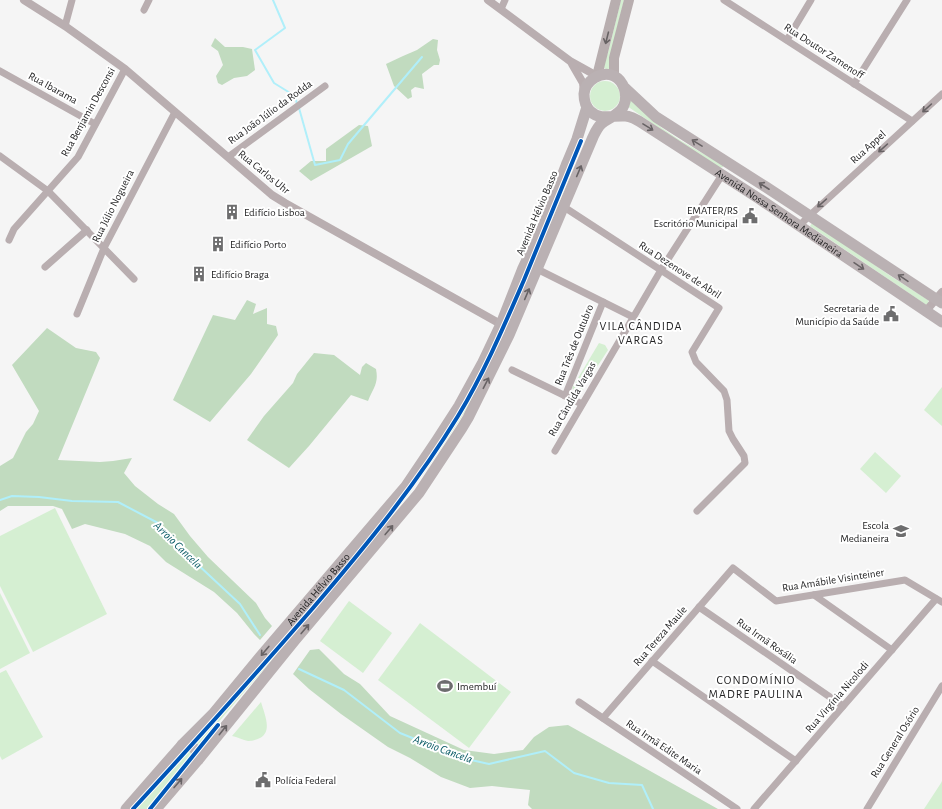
<svg xmlns="http://www.w3.org/2000/svg" width="942" height="809" font-family="'Alegreya Sans',sans-serif">
<rect width="100%" height="100%" fill="#f5f5f5"/>
<g fill="#d5efd2">
<polygon points="621,0 624,0 610,58 609,70 601,67 608,53"/>
<circle cx="605" cy="96" r="15"/>
<path d="M631 97C641 108 650 119 662 128 681 142 703 153 723 165V167L720 168 707 161 627 106Z"/>
<polygon points="582,142 583,142 558,206 510,319 509,319"/>
<polygon points="813,222 889,275 928,300 929,303 927,305 925,304 810,226"/>
<polygon points="599,343 605,345 608,350 580,393 575,392 572,388"/>
<path d="M491 356H493C483 377 473 399 461 418 439 453 415 486 390 519 329 597 262 669 199 746L195 744 213 722 259 673 361 553 398 504 419 477Z"/>
<polygon points="942,387 942,426 924,410"/>
<polygon points="875,452 901,476 886,493 860,469"/>
<polygon points="55,508 107,614 33,652 0,586 0,536"/>
<polygon points="0,593 30,653 0,669"/>
<polygon points="349,601 392,633 363,673 320,641"/>
<polygon points="420,623 511,692 469,748 378,680"/>
<polygon points="6,670 43,737 2,760 0,756 0,673"/>
<path d="M261 702C264 713 273 731 260 738 256 740 252 741 248 741 243 740 237 737 232 736Z"/>
<polygon points="190,750 194,754 148,809 134,809"/>
<polygon points="942,781 942,809 924,809 941,783"/>
</g>
<g fill="#c1dbbf">
<polygon points="215,38 225,47 243,47 252,49 255,70 247,76 234,78 222,85 218,83 216,76 223,65 218,51 211,46"/>
<polygon points="433,39 438,40 437,50 440,60 439,65 434,65 422,74 424,89 415,87 411,90 412,97 408,99 394,86 386,64 403,56 417,50"/>
<polygon points="359,125 368,126 372,146 311,181 299,171 311,161 326,161 326,149"/>
<polygon points="247,300 256,304 253,314 267,308 267,324 276,326 278,335 251,374 210,422 173,400 213,315 235,320"/>
<polygon points="47,328 76,348 96,352 100,358 58,460 100,462 113,461 132,458 124,473 135,486 158,504 174,514 190,536 208,557 256,603 265,618 272,626 260,640 254,634 237,613 214,592 166,562 150,546 125,534 85,524 72,529 62,509 53,506 8,506 0,511 0,466 13,458 26,432 33,424 39,411 12,365"/>
<path d="M314 353 334 355 360 375 362 367 366 363 376 369C379 384 373 388 368 401L351 395 309 446 289 468 247 440 264 416 293 383 297 374Z"/>
<polygon points="319,649 344,674 360,684 390,716 464,750 494,754 523,750 534,737 549,727 568,725 718,809 532,809 528,805 530,790 492,786 470,788 441,777 410,758 388,747 341,714 309,689 293,674 310,650"/>
</g>
<g fill="none" stroke-linecap="round" stroke-linejoin="round">
<g stroke="#b0effa" stroke-width="2">
<polyline points="273,0 285,28 255,50 274,83 295,96 297,104"/>
<polyline points="299,108 315,165 340,160 348,144 422,57"/>
<polyline points="0,500 12,496 39,497 72,501 118,502 158,523 181,549 240,604 260,635"/>
<polyline points="299,669 344,690 400,733 462,758 489,764 545,751 574,773 609,783 642,785 653,809"/>
</g>
<g stroke="#b9aeb0" stroke-width="7">
<polyline points="724,0 912,121"/>
<polyline points="501,9 505,0"/>
<polyline points="144,10 149,0"/>
<polyline points="65,26 72,0"/>
<polyline points="787,40 811,0"/>
<polyline points="0,71 95,124"/>
<polyline points="854,84 907,0"/>
<polyline points="0,156 48,191 134,279"/>
<polyline points="228,157 325,86"/>
<polyline points="564,207 719,308 692,352 696,362 724,391 727,400 729,431 733,439 744,456 745,463 697,511"/>
<polyline points="799,226 809,216 942,94"/>
<polyline points="9,240 14,229 78,157 125,69"/>
<polyline points="45,267 87,230"/>
<polyline points="537,269 633,317"/>
<polyline points="77,314 104,248 175,112"/>
<polyline points="512,370 582,404"/>
<polyline points="565,396 603,302"/>
<polyline points="555,451 661,270 722,175"/>
<polyline points="814,595 892,650"/>
<polyline points="699,607 843,706"/>
<polyline points="652,661 796,761"/>
<polyline points="579,702 737,809"/>
<polyline points="603,718 733,568 776,601 905,580 942,602"/>
<polyline points="754,809 936,599"/>
<polyline points="867,809 942,686"/>
</g>
<g stroke="#b9aeb0" stroke-width="8">
<polyline points="24,0 65,26 125,69 272,195 285,203 504,326"/>
<polyline points="488,0 570,61 597,76"/>
<polyline points="572,64 583,83 584,92"/>
<polyline points="926,311 942,292"/>
</g>
<g stroke="#b8aeaf" stroke-width="10">
<polyline points="597,76 616,0"/>
<polyline points="614,76 614,58 629,0"/>
</g>
<g stroke="#bab1b3" stroke-width="11">
<polyline points="625,88 656,117 766,187 942,303"/>
<path d="M182 745C194 745 197 749 198 760"/>
<path id="s1" d="M126 809 182 745 213 714 260 657 406 486 437 440 459 406 482 364 501 324 523 268 544 224 567 163 577 139 587 107"/>
<path id="s2" d="M156 809 198 760 295 640 419 493 462 428 468 418 509 335 593 137C595 133 597 128 601 124 608 118 620 115 624 105 628 95 624 81 614 76 601 70 585 81 584 94 584 100 586 107 590 111 600 121 613 115 625 116 632 116 639 121 645 125L758 198 942 322"/>
</g>
<defs>
<g id="cycleway">
<path d="M133 809C194 743 254 676 313 608 365 547 416 485 458 416 484 373 504 326 524 280 543 234 562 187 581 141"/>
<polyline points="150,809 218,725"/>
</g>
</defs>
<use href="#cycleway" stroke="#fff" stroke-width="6"/>
<use href="#cycleway" stroke="#0057b8" stroke-width="4"/>
</g>
<defs><path id="oneway-shaft" d="M-6 0H5M1.5-3L5.5 0L1.5 3" fill="none" stroke-width="1.6" stroke-linecap="round" stroke-linejoin="round"/></defs>
<use stroke="#676263" href="#oneway-shaft" transform="translate(607 38) rotate(104)"/>
<g stroke="#676264">
<use href="#oneway-shaft" transform="translate(927 108) rotate(138)"/>
<use href="#oneway-shaft" transform="translate(883 148) rotate(138)"/>
<use href="#oneway-shaft" transform="translate(822 203) rotate(138)"/>
</g>
<g stroke="#686365">
<use href="#oneway-shaft" transform="translate(648 127) rotate(32)"/>
<use href="#oneway-shaft" transform="translate(697 143) rotate(-148)"/>
<use href="#oneway-shaft" transform="translate(579 171) rotate(-67)"/>
<use href="#oneway-shaft" transform="translate(764 186) rotate(-147)"/>
<use href="#oneway-shaft" transform="translate(859 266) rotate(34)"/>
<use href="#oneway-shaft" transform="translate(903 278) rotate(-146)"/>
<use href="#oneway-shaft" transform="translate(527 294) rotate(-67)"/>
<use href="#oneway-shaft" transform="translate(486 383) rotate(-63)"/>
<use href="#oneway-shaft" transform="translate(389 530) rotate(-50)"/>
<use href="#oneway-shaft" transform="translate(305 629) rotate(-50)"/>
<use href="#oneway-shaft" transform="translate(265 651) rotate(130)"/>
<use href="#oneway-shaft" transform="translate(223 730) rotate(-51)"/>
<use href="#oneway-shaft" transform="translate(178 783) rotate(-49)"/>
</g>
<defs>
<symbol id="building-bare" viewBox="-9 -9 18 18"><path d="M-4-6H4V6H1V3H-1V6H-4ZM-2.5-4.3h1.7v1.8h-1.7ZM.8-4.3h1.7v1.8H.8ZM-2.5-1h1.7V.8h-1.7ZM.8-1h1.7V.8H.8Z" fill="#6d6d6e" stroke="#fff" stroke-width="2.5" paint-order="stroke"/></symbol>
<symbol id="civic-bare" viewBox="-9 -9 18 18"><path d="M-.6-6.5H3V-4.5H.6V-3L4-1V1h2V6H-6V1h2V-1L-.6-3ZM-1.2 2.5V6h2.4V2.5Z" fill="#6d6d6e" stroke="#fff" stroke-width="2.5" paint-order="stroke"/></symbol>
<symbol id="school-bare" viewBox="-9 -9 18 18"><path d="M0-5L7-2L0 1L-7-2ZM-4 1L0 2.5L4 1V4Q0 6-4 4Z" fill="#6d6d6e" stroke="#fff" stroke-width="2.5" paint-order="stroke"/></symbol>
<symbol id="stadium-bare" viewBox="-9 -9 18 18"><path d="M0-5a6.5 5 0 1 0 0 10a6.5 5 0 1 0 0-10ZM-3.5-1.8h7v3.6h-7Z" fill="#6d6d6e" stroke="#fff" stroke-width="2.5" paint-order="stroke"/></symbol>
</defs>
<g fill-rule="evenodd">
<use href="#building-bare" x="221" y="201" width="22" height="22"/>
<use href="#civic-bare" x="739" y="205" width="22" height="22"/>
<use href="#building-bare" x="207" y="233" width="22" height="22"/>
<use href="#building-bare" x="188" y="263" width="22" height="22"/>
<use href="#civic-bare" x="880" y="303" width="22" height="22"/>
<use href="#school-bare" x="890" y="520" width="22" height="22"/>
<use href="#stadium-bare" x="434" y="675" width="22" height="22"/>
<use href="#civic-bare" x="252" y="769" width="22" height="22"/>
</g>
<g text-anchor="middle" dominant-baseline="central" stroke-width="4" stroke-linejoin="round" paint-order="stroke">
<g font-size="11" fill="#242425" stroke="#fff">
<text transform="translate(824 51) rotate(33)">Rua Doutor Zamenoff</text>
<text transform="translate(53 88) rotate(29)">Rua Ibarama</text>
<text transform="translate(88 112) rotate(-61)">Rua Benjamin Desconsi</text>
<text transform="translate(270 112) rotate(-36)">Rua João Júlio da Rodda</text>
<text transform="translate(868 147) rotate(-42)">Rua Appel</text>
<text transform="translate(264 172) rotate(39)">Rua Carlos Uhr</text>
<text transform="translate(113 206) rotate(-63)">Rua Júlio Nogueira</text>
<text transform="translate(537 213) rotate(-67)">Avenida Hélvio Basso</text>
<text stroke="none"><textPath href="#s2" startOffset="1165">Avenida Nossa Senhora Medianeira</textPath></text>
<text transform="translate(680 270) rotate(33)">Rua Dezenove de Abril</text>
<text transform="translate(574 345) rotate(-68)">Rua Três de Outubro</text>
<text transform="translate(572 399) rotate(-60)">Rua Cândida Vargas</text>
<text transform="translate(833 580) rotate(-9)">Rua Amábile Visinteiner</text>
<text stroke="none"><textPath href="#s1" startOffset="292">Avenida Hélvio Basso</textPath></text>
<text transform="translate(660 636) rotate(-49)">Rua Tereza Maule</text>
<text transform="translate(767 641) rotate(35)">Rua Irmã Rosália</text>
<text transform="translate(837 697) rotate(-49)">Rua Virgínia Nicolodi</text>
<text transform="translate(895 742) rotate(-58)">Rua General Osório</text>
<text transform="translate(664 747) rotate(34)">Rua Irmã Edite Maria</text>
</g>
<g font-size="11" fill="#242425" stroke="#fff" text-anchor="start">
<text x="738" y="210" text-anchor="end">EMATER/RS<tspan x="738" dy="13">Escritório Municipal</tspan></text>
<text x="244" y="212">Edifício Lisboa</text>
<text x="230" y="244">Edifício Porto</text>
<text x="211" y="274">Edifício Braga</text>
<text x="879" y="308" text-anchor="end">Secretaria de<tspan x="879" dy="13">Município da Saúde</tspan></text>
<text x="889" y="525" text-anchor="end">Escola<tspan x="889" dy="13">Medianeira</tspan></text>
<text x="457" y="686">Imembuí</text>
<text x="275" y="780">Polícia Federal</text>
</g>
<g font-size="12" letter-spacing="1" fill="#242425" stroke="#fff">
<text x="641" y="326">VILA CÂNDIDA<tspan x="641" dy="14">VARGAS</tspan></text>
<text x="756" y="680">CONDOMÍNIO<tspan x="756" dy="14">MADRE PAULINA</tspan></text>
</g>
<g font-size="12" font-style="italic" fill="#045762" stroke="#fff">
<text transform="translate(178 545) rotate(44)">Arroio Cancela</text>
<text transform="translate(443 749) rotate(20)">Arroio Cancela</text>
</g>
</g>
</svg>
